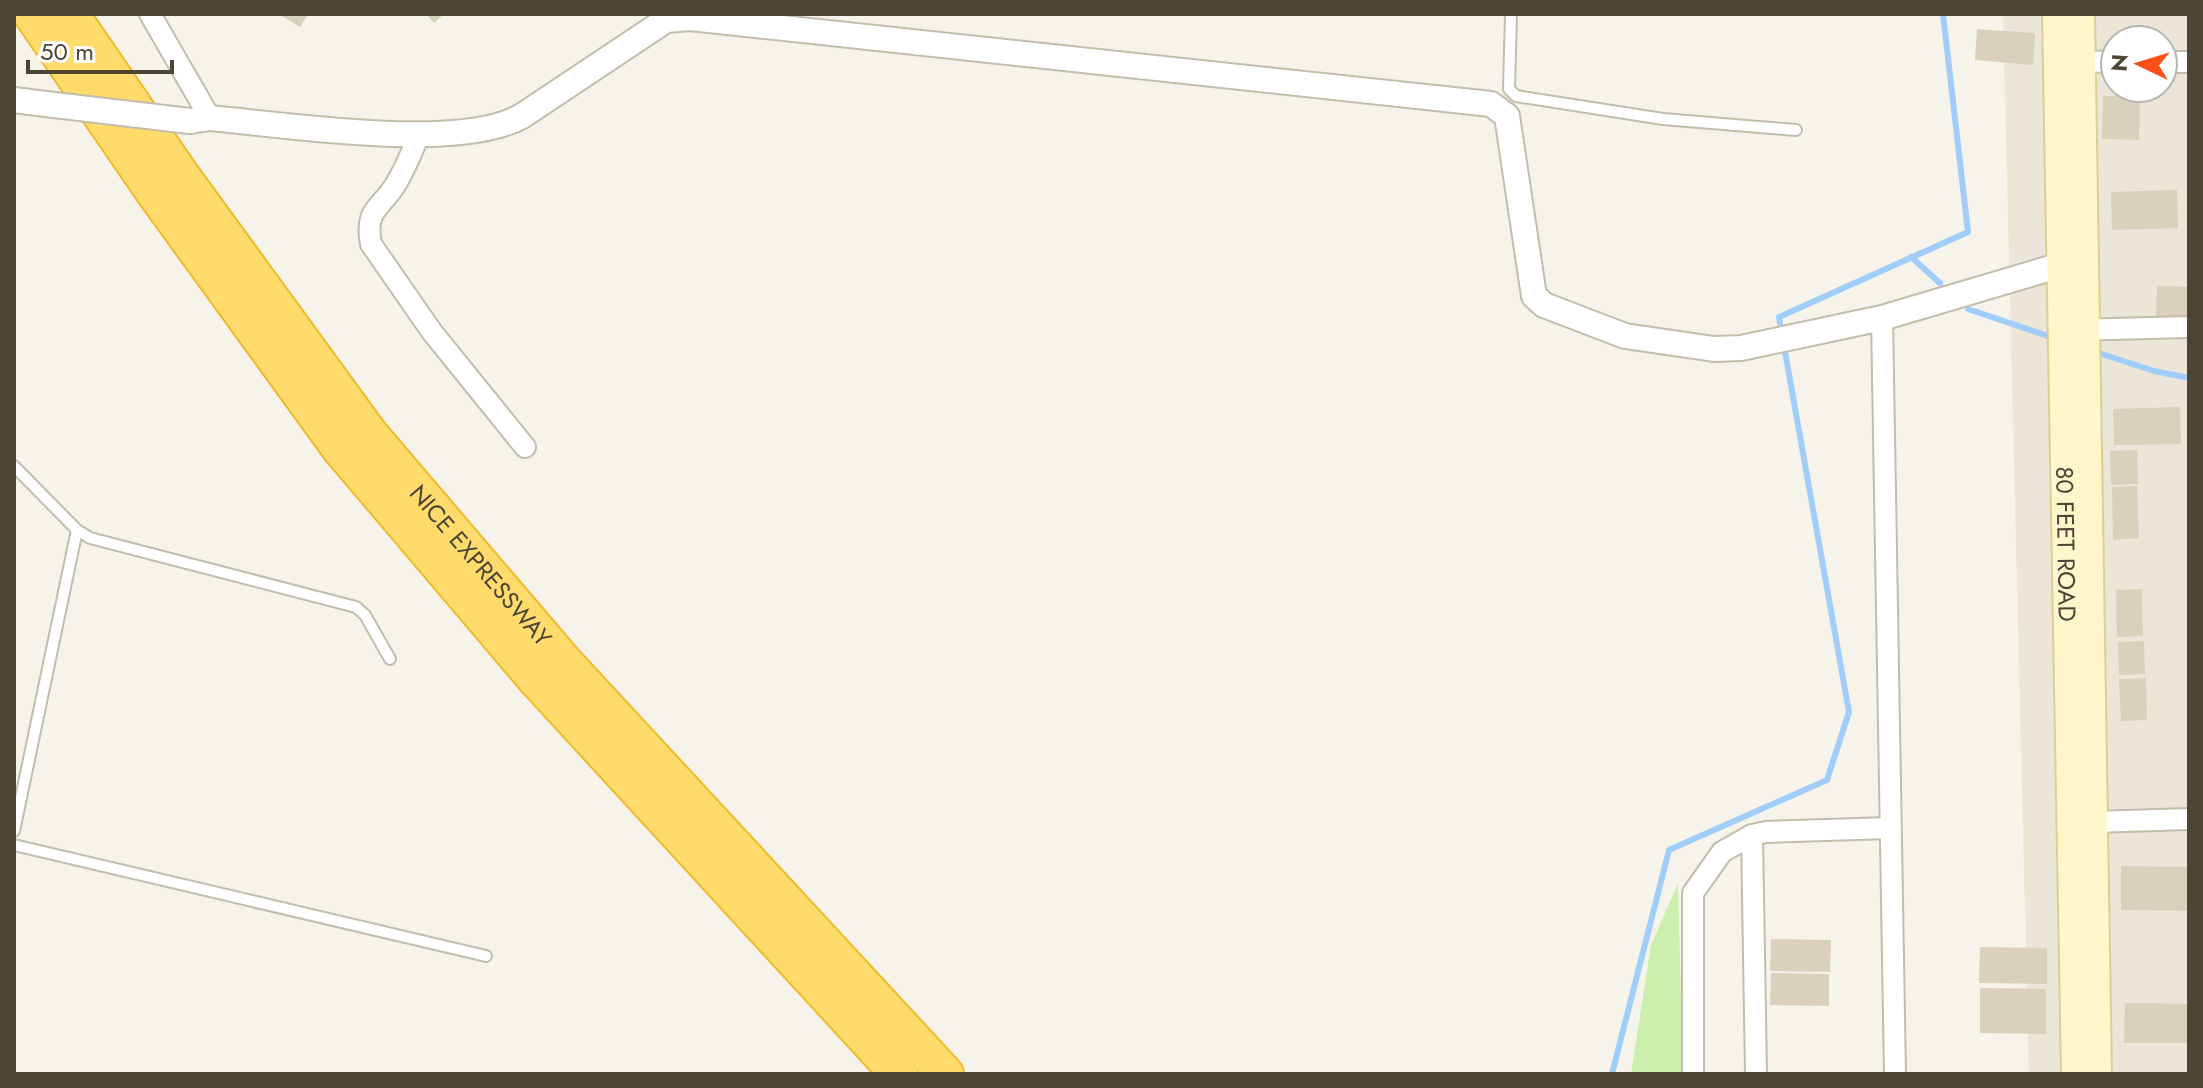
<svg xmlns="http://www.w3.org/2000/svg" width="2203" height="1088" font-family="Jost,sans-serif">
<rect width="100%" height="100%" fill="#f6f4ea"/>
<path fill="#ebe6d7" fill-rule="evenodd" d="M2003 14H2189V1074H2029ZM2115 40H2163V88H2115Z"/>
<polygon fill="#ccefae" points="1678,883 1683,1074 1631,1074 1651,945"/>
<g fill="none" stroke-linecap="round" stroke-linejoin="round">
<g stroke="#a0cdf9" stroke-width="6">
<polyline points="1911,257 1940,283"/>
<polyline points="1968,309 2054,338"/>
<polyline points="1782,335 1779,317 1968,232 1943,14"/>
<polyline points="2102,354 2154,371 2189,378"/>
<polyline points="1612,1074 1669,850 1827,780 1849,712 1784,346"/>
</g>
</g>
<g fill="#dad1bd">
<polygon points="279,14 308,14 300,27"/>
<polygon points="426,14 444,14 434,23"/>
<polygon points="1977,29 2035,33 2033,65 1975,60"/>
<polygon points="2103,96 2140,96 2139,140 2102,139"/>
<polygon points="2177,190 2178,228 2112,230 2111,192"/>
<polygon points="2157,286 2189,287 2189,319 2156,318"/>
<polygon points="2180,407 2181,444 2114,445 2113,409"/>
<polygon points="2137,450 2138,484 2111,485 2110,451"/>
<polygon points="2137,486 2139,538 2113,540 2112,487"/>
<polygon points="2142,589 2143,636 2117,637 2116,590"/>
<polygon points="2144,641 2145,674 2119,675 2118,642"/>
<polygon points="2146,678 2147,720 2121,721 2119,679"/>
<polygon points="2121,866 2189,867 2189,911 2121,910"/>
<polygon points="1771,939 1831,940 1830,972 1770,971"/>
<polygon points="1980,947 2047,948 2047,984 1979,983"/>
<polygon points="1771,973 1829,974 1829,1006 1770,1005"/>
<polygon points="1980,988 2046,989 2046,1034 1980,1033"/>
<polygon points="2125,1003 2189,1004 2189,1043 2124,1043"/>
</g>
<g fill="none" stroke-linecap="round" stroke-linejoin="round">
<defs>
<g id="service">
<polyline points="1511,14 1509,89 1516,96 1663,119 1796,130"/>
<polyline points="14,466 77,530 90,538 356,607 365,615 390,659"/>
<polyline points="14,831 77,530"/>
<polyline points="14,845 486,956"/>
</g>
<g id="minor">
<polyline points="150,14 210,118"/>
<polyline points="2067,61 2115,62"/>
<polyline points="2163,62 2189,62"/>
<path d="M419 135C412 151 406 167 397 182 382 209 364 207 371 244L432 332 525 447"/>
<polyline points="1882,318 1895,1074"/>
<polyline points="2073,330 2189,327"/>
<polyline points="2093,822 2189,819"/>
<polyline points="1752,835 1756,1074"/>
<polyline points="1693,1074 1693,893 1722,852 1752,835 1766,832 1889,828"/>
</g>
<g id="tertiary">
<polyline points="14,100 54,105"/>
<path d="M190 121 210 118C286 125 459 152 522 116L666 20 690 18 1491 104 1507 116 1534 296 1544 305 1625 336 1714 349 1741 348 1882 318 2061 265"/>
</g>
<g id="secondary">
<path id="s1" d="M2057 14 2076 1074"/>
<polyline points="2080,14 2097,1074"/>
</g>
<g id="motorway">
<polyline points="32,14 155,193 340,448 536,679 899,1074"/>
<path id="s2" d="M70 14 182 177 370 435 563 661 945 1074"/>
</g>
</defs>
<use href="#service" stroke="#c3bdab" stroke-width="14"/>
<use href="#minor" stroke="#c3bdab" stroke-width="24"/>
<use href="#tertiary" stroke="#c3bdab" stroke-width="28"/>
<use href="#secondary" stroke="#dccf94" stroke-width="32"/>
<use href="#motorway" stroke="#f0b92a" stroke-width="40"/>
<use href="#service" stroke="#fff" stroke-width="10"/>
<use href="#minor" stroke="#fff" stroke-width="20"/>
<use href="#tertiary" stroke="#fff" stroke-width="24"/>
<use href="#secondary" stroke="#fff7cb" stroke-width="28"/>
<use href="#motorway" stroke="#ffdb6c" stroke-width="36"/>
<defs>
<polyline id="tertiary-bridge" points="54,105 190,121"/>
</defs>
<use href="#tertiary-bridge" stroke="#c3bdab" stroke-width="28" stroke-linecap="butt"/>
<use href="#tertiary-bridge" stroke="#fff" stroke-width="24"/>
</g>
<g text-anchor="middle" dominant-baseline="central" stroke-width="8" stroke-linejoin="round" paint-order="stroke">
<g font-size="24" fill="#4c4536" stroke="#fff">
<text stroke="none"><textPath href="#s1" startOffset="530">80 FEET ROAD</textPath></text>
<text stroke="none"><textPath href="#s2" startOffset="688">NICE EXPRESSWAY</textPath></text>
</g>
</g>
<rect width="2203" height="1088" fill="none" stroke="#4c4536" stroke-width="32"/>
<g transform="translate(2139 64) rotate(274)"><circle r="38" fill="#ffffff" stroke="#b7b5af" stroke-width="2"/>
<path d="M0-6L14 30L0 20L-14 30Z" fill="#ff4f18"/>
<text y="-12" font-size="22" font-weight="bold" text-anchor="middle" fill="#4c4536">N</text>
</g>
<path d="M28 60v12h144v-12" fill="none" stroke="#4c4536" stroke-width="4"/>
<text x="40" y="60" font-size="24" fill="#4c4536" stroke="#ffffff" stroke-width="6" paint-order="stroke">50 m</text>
</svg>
